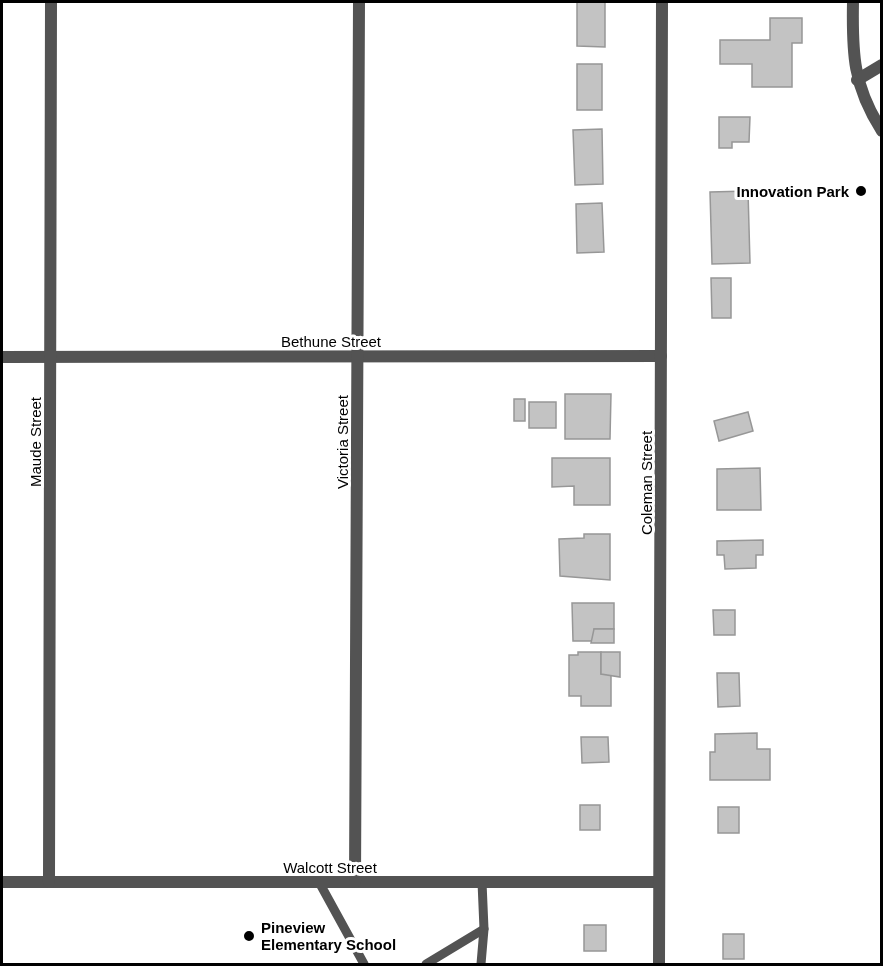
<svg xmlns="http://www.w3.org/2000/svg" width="883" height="966" font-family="Arial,sans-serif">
<rect width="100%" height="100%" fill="#fff"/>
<g fill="#c3c3c3" stroke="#979797" stroke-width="1.5">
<polygon points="577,2 605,2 605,47 577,46"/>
<polygon points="770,18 802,18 802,43 792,43 792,87 752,87 752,64 720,64 720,40 770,40"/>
<rect x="577" y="64" width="25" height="46"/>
<polygon points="719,117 750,117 749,142 732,142 732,148 719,148"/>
<polygon points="602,129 603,184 575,185 573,130"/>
<polygon points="748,191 750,263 712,264 710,192"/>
<polygon points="602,203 604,252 577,253 576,204"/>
<polygon points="711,278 731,278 731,318 712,318"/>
<polygon points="565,394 611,394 610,439 565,439"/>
<rect x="514" y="399" width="11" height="22"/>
<rect x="529" y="402" width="27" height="26"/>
<polygon points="748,412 753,431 719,441 714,421"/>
<polygon points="552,458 610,458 610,505 574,505 574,486 552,487"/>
<polygon points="760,468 761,510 717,510 717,469"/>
<polygon points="584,534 610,534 610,580 560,576 559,539 584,538"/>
<polygon points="763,540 763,555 756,555 756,568 725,569 724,555 717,555 717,541"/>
<polygon points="572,603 614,603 614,629 594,629 594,641 573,641"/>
<polygon points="713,610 735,610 735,635 714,635"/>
<polygon points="594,629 614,629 614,643 591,643"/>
<polygon points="578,652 601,652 601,674 611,674 611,706 581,706 581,696 569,696 569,655 578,655"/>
<polygon points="601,652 620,652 620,677 601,674"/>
<polygon points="717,673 739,673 740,706 718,707"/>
<polygon points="757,733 757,749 770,749 770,780 710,780 710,752 715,752 715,734"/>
<polygon points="581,737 608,737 609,762 582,763"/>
<rect x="580" y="805" width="20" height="25"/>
<rect x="718" y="807" width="21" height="26"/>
<rect x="584" y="925" width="22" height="26"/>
<rect x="723" y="934" width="21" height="25"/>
</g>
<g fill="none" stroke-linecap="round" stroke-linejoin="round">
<g stroke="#535353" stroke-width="9">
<polyline points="319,882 364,964"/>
<polyline points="426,964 484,929"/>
<polyline points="481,964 484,929 482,882"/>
</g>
<g stroke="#535353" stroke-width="12">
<path d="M853 2C852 53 853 86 882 131"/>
<polyline points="857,80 882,65"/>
<polyline points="2,357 661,356"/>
<polyline points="2,882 659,882"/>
<polyline points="49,882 51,2"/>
<polyline points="355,882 359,2"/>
<polyline points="659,964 662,2"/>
</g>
</g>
<g fill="#000" stroke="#fff" stroke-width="2">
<circle cx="861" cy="191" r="6"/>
<circle cx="249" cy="936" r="6"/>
</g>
<g text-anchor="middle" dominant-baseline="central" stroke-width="6" stroke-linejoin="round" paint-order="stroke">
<g font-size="15" font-weight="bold" fill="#000" stroke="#fff" text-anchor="end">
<text x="849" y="191">Innovation Park</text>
<text x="261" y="927" text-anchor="start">Pineview<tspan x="261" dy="17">Elementary School</tspan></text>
</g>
<g font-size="15" fill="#000" stroke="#fff">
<text x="331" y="341">Bethune Street</text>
<text transform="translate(35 442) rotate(-90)">Maude Street</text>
<text transform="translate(342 442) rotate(-90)">Victoria Street</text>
<text transform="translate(646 483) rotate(-90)">Coleman Street</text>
<text x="330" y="867">Walcott Street</text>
</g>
</g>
<rect width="883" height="966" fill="none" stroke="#000000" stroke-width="6"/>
</svg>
